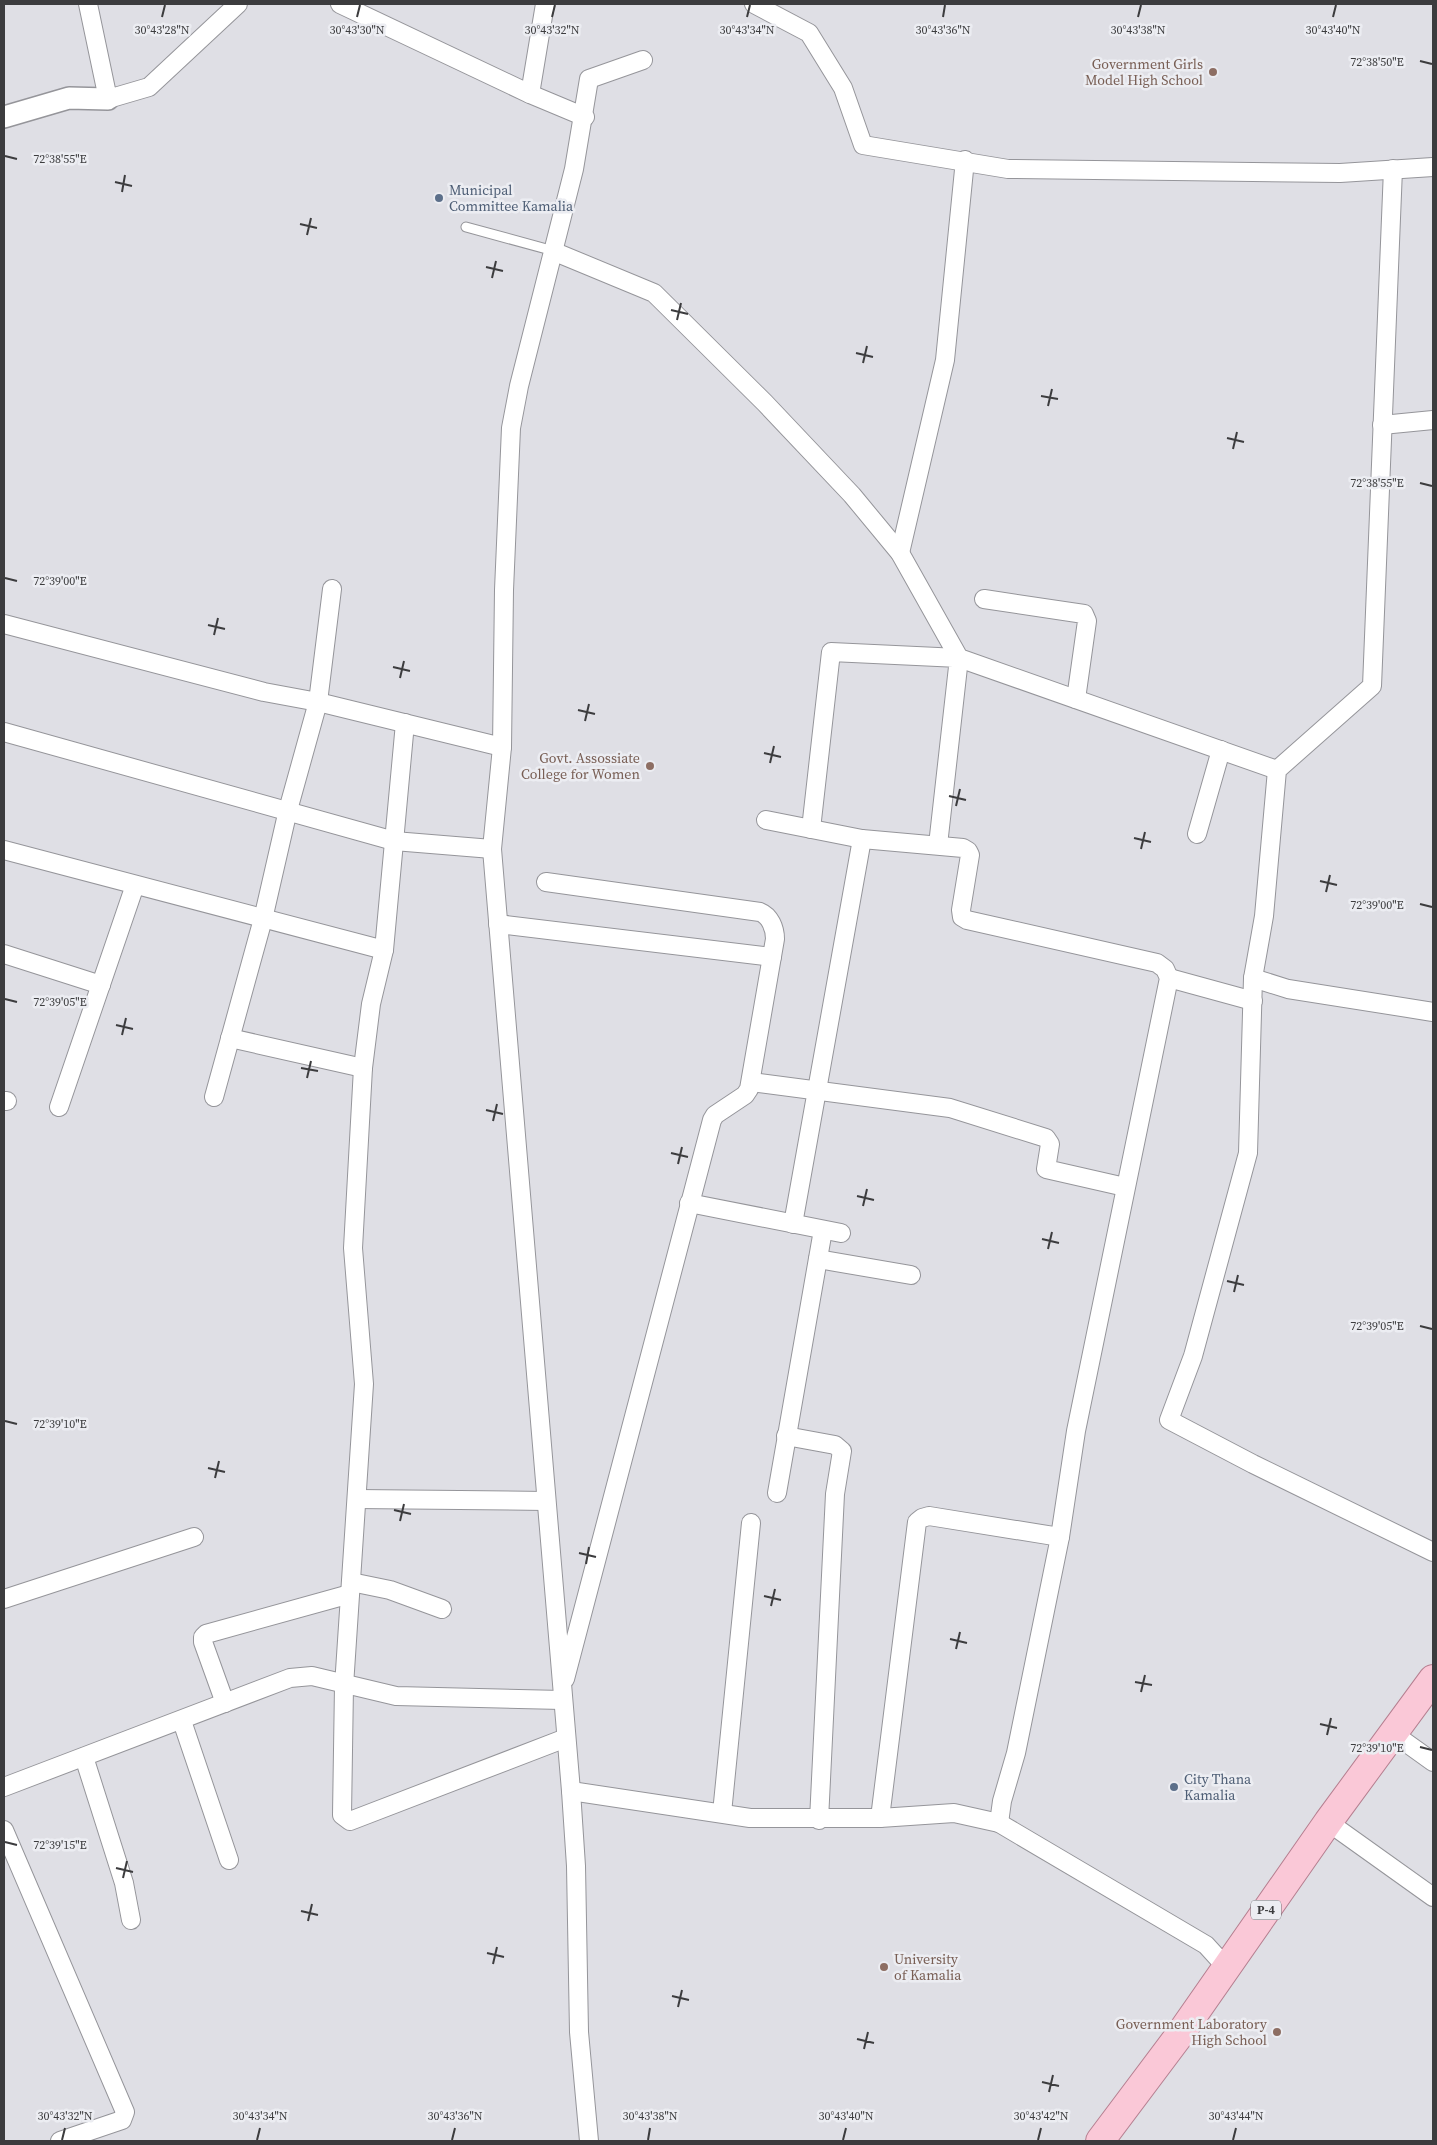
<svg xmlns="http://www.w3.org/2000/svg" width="1437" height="2145" font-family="'Source Serif 4',serif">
<rect width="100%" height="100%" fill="#dfdfe5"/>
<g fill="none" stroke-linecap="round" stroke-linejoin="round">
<defs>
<polyline id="service" points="466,227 554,251"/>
<g id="minor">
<polyline points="88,4 108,99 149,87 238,4"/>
<polyline points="340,4 530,94 585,117"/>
<polyline points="754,4 809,33 843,88 863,145 1008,169 1340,173 1433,167"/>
<polyline points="530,94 545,4"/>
<polyline points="1393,169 1372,686 1277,770 1264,916 1253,978 1248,1153 1193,1356 1169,1420 1253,1464 1433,1552"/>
<polyline points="555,252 654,293 765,403 852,495 900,553 959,658 1277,770"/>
<polyline points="1382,425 1433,420"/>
<polyline points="900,553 945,360 965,160"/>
<polyline points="984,599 1084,614 1087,621 1076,699"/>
<polyline points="4,624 264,692 318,702 502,747"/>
<polyline points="405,723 384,950 371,1004 363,1068 353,1248 364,1384 344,1686 342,1815 350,1821 566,1738"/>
<polyline points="4,732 394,841 492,849"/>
<polyline points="766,820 862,839 963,848 968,851 970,855 961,910 962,917 967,920 1157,963 1165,969 1169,978 1076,1431 1060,1537 1016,1753 1002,1801 999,1823"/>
<polyline points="811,829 831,652 959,658 938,845"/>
<polyline points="1197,834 1221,750"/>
<polyline points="4,850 384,950"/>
<path d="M546 882 760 912C770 916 775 928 775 939L749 1089 745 1095 715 1115 712 1120 565 1679"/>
<polyline points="498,924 772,957"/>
<polyline points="4,954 101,985"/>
<polyline points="1169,978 1253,1001"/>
<polyline points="1253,978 1288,989 1433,1012"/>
<polyline points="230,1038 363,1068"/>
<polyline points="751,1082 950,1108 1046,1138 1050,1144 1046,1169 1125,1187"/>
<polyline points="214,1097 263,919 288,810 318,702 332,589"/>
<polyline points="4,1101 7,1101"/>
<polyline points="59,1107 135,885"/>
<polyline points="689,1203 841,1233"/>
<polyline points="793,1224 862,839"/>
<polyline points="818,1259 911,1275"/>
<polyline points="786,1436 835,1445 842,1451 835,1494 819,1820"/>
<polyline points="777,1493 823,1230"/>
<polyline points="357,1499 546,1501"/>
<polyline points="351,1582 390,1590 442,1609"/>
<polyline points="4,1599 194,1537"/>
<polyline points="225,1703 203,1642 203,1637 206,1634 350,1594"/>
<polyline points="182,1721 229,1860"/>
<polyline points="1394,1734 1433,1762"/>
<polyline points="84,1757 124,1883 131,1920"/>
<polyline points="4,1787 290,1678 312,1676 396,1696 562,1700"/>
<polyline points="571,1791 750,1818 880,1818 954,1813 999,1823 1206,1945 1226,1967"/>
<polyline points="722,1813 751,1523"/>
<polyline points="880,1818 917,1522 922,1518 929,1516 1060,1537"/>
<polyline points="1328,1822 1433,1897"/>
<polyline points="4,1830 125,2112 122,2120 60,2141"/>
<polyline points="589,2141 579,2032 576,1866 571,1791 492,849 502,747 504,590 511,428 519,386 574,169 589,79 643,60"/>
</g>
<polyline id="tertiary" points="4,117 69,98 108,99"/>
<polyline id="primary" points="1100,2141 1178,2037 1328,1822 1433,1679"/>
</defs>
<use href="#service" stroke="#95959a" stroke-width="11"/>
<use href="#minor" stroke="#95959a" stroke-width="20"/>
<use href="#tertiary" stroke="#95959a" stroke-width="24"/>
<use href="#primary" stroke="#b57f90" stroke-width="30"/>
<use href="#service" stroke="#fff" stroke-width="9"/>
<use href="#minor" stroke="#fff" stroke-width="18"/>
<use href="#tertiary" stroke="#fff" stroke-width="21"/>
<use href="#primary" stroke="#fac8d7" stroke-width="28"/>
</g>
<path fill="none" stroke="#3c3c3e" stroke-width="2" d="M162 17 165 5M357 17 360 5M552 17 555 5M747 17 750 5M943 17 945 5M1138 17 1141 5M1333 17 1336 5M1420 61 1432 64M5 156 17 159M115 182 132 186M122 192 125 175M300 224 317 228M307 235 311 218M486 267 503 271M492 278 496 261M671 310 688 314M677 320 681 303M856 353 873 357M863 363 867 346M1041 396 1058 399M1048 406 1052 389M1227 438 1244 442M1233 449 1237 432M1420 483 1432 486M5 578 17 581M208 625 225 629M214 635 218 618M393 667 410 671M400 678 404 661M578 710 595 714M585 721 589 704M764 753 781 757M770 763 774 746M949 796 966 800M956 806 960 789M1134 838 1151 842M1141 849 1145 832M1320 881 1337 885M1326 892 1330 875M1420 904 1432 907M5 999 17 1002M116 1025 133 1029M122 1035 126 1018M301 1068 318 1071M307 1078 311 1061M486 1110 503 1114M493 1121 497 1104M671 1153 688 1157M678 1164 682 1147M857 1196 874 1200M863 1206 867 1189M1042 1239 1059 1243M1048 1249 1052 1232M1227 1281 1244 1285M1234 1292 1238 1275M1420 1326 1432 1329M5 1421 17 1424M208 1468 225 1472M215 1478 219 1461M394 1510 411 1514M400 1521 404 1504M579 1553 596 1557M586 1564 589 1547M764 1596 781 1600M771 1606 775 1589M950 1639 967 1643M956 1649 960 1632M1135 1682 1152 1685M1141 1692 1145 1675M1320 1724 1337 1728M1327 1735 1331 1718M1420 1747 1432 1750M5 1842 17 1845M116 1868 133 1872M123 1878 127 1861M301 1911 318 1915M308 1921 312 1904M487 1953 504 1957M493 1964 497 1947M672 1996 689 2000M678 2007 682 1990M857 2039 874 2043M864 2049 868 2032M1042 2082 1059 2086M1049 2092 1053 2075M62 2140 65 2128M257 2140 260 2128M452 2140 455 2128M648 2140 650 2128M843 2140 846 2128M1038 2140 1041 2128M1233 2140 1236 2128"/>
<g fill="#8d6e63" stroke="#ecedf2" stroke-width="2">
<circle cx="1213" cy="72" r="5"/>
<circle cx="650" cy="766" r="5"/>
<circle cx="884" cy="1967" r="5"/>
<circle cx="1277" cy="2032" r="5"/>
</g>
<g fill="#5c6f8a" stroke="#ecedf2" stroke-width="2">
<circle cx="439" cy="198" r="5"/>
<circle cx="1174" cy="1787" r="5"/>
</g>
<g text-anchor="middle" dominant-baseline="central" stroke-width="5" stroke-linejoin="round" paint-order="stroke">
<rect fill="#ecedf2" stroke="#717174" stroke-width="1" x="1251" y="1900.5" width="30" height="19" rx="4"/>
<g font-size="12" font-weight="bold" fill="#3c3c3e">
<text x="1266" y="1910">P-4</text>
</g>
<g font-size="14" fill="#785e54" stroke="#ecedf2" text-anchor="end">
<text x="1203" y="64">Government Girls<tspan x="1203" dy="16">Model High School</tspan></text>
<text x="640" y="758">Govt. Assossiate<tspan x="640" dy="16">College for Women</tspan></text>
<text x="894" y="1959" text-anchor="start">University<tspan x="894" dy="16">of Kamalia</tspan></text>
<text x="1267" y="2024">Government Laboratory<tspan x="1267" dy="16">High School</tspan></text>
</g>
<g font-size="14" fill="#4e5e75" stroke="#ecedf2" text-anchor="start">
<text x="449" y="190">Municipal<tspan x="449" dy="16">Committee Kamalia</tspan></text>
<text x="1184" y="1779">City Thana<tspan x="1184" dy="16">Kamalia</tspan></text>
</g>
</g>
<g font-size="12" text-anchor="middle" fill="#3c3c3e" stroke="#ecedf2" stroke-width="5" stroke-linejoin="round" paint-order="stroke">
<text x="162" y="34">30°43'28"N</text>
<text x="357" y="34">30°43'30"N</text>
<text x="552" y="34">30°43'32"N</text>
<text x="747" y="34">30°43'34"N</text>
<text x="943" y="34">30°43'36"N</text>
<text x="1138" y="34">30°43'38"N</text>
<text x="1333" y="34">30°43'40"N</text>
<text x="1377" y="66">72°38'50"E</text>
<text x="60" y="163">72°38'55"E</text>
<text x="1377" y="487">72°38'55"E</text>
<text x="60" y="585">72°39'00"E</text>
<text x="1377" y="909">72°39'00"E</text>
<text x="60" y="1006">72°39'05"E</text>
<text x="1377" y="1330">72°39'05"E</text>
<text x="60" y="1428">72°39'10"E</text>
<text x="1377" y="1752">72°39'10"E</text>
<text x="60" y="1849">72°39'15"E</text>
<text x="65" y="2120">30°43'32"N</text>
<text x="260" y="2120">30°43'34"N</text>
<text x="455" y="2120">30°43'36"N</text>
<text x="650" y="2120">30°43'38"N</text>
<text x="846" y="2120">30°43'40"N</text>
<text x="1041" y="2120">30°43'42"N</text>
<text x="1236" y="2120">30°43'44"N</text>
</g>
<rect width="1437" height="2145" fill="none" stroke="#3c3c3e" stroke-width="10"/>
</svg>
